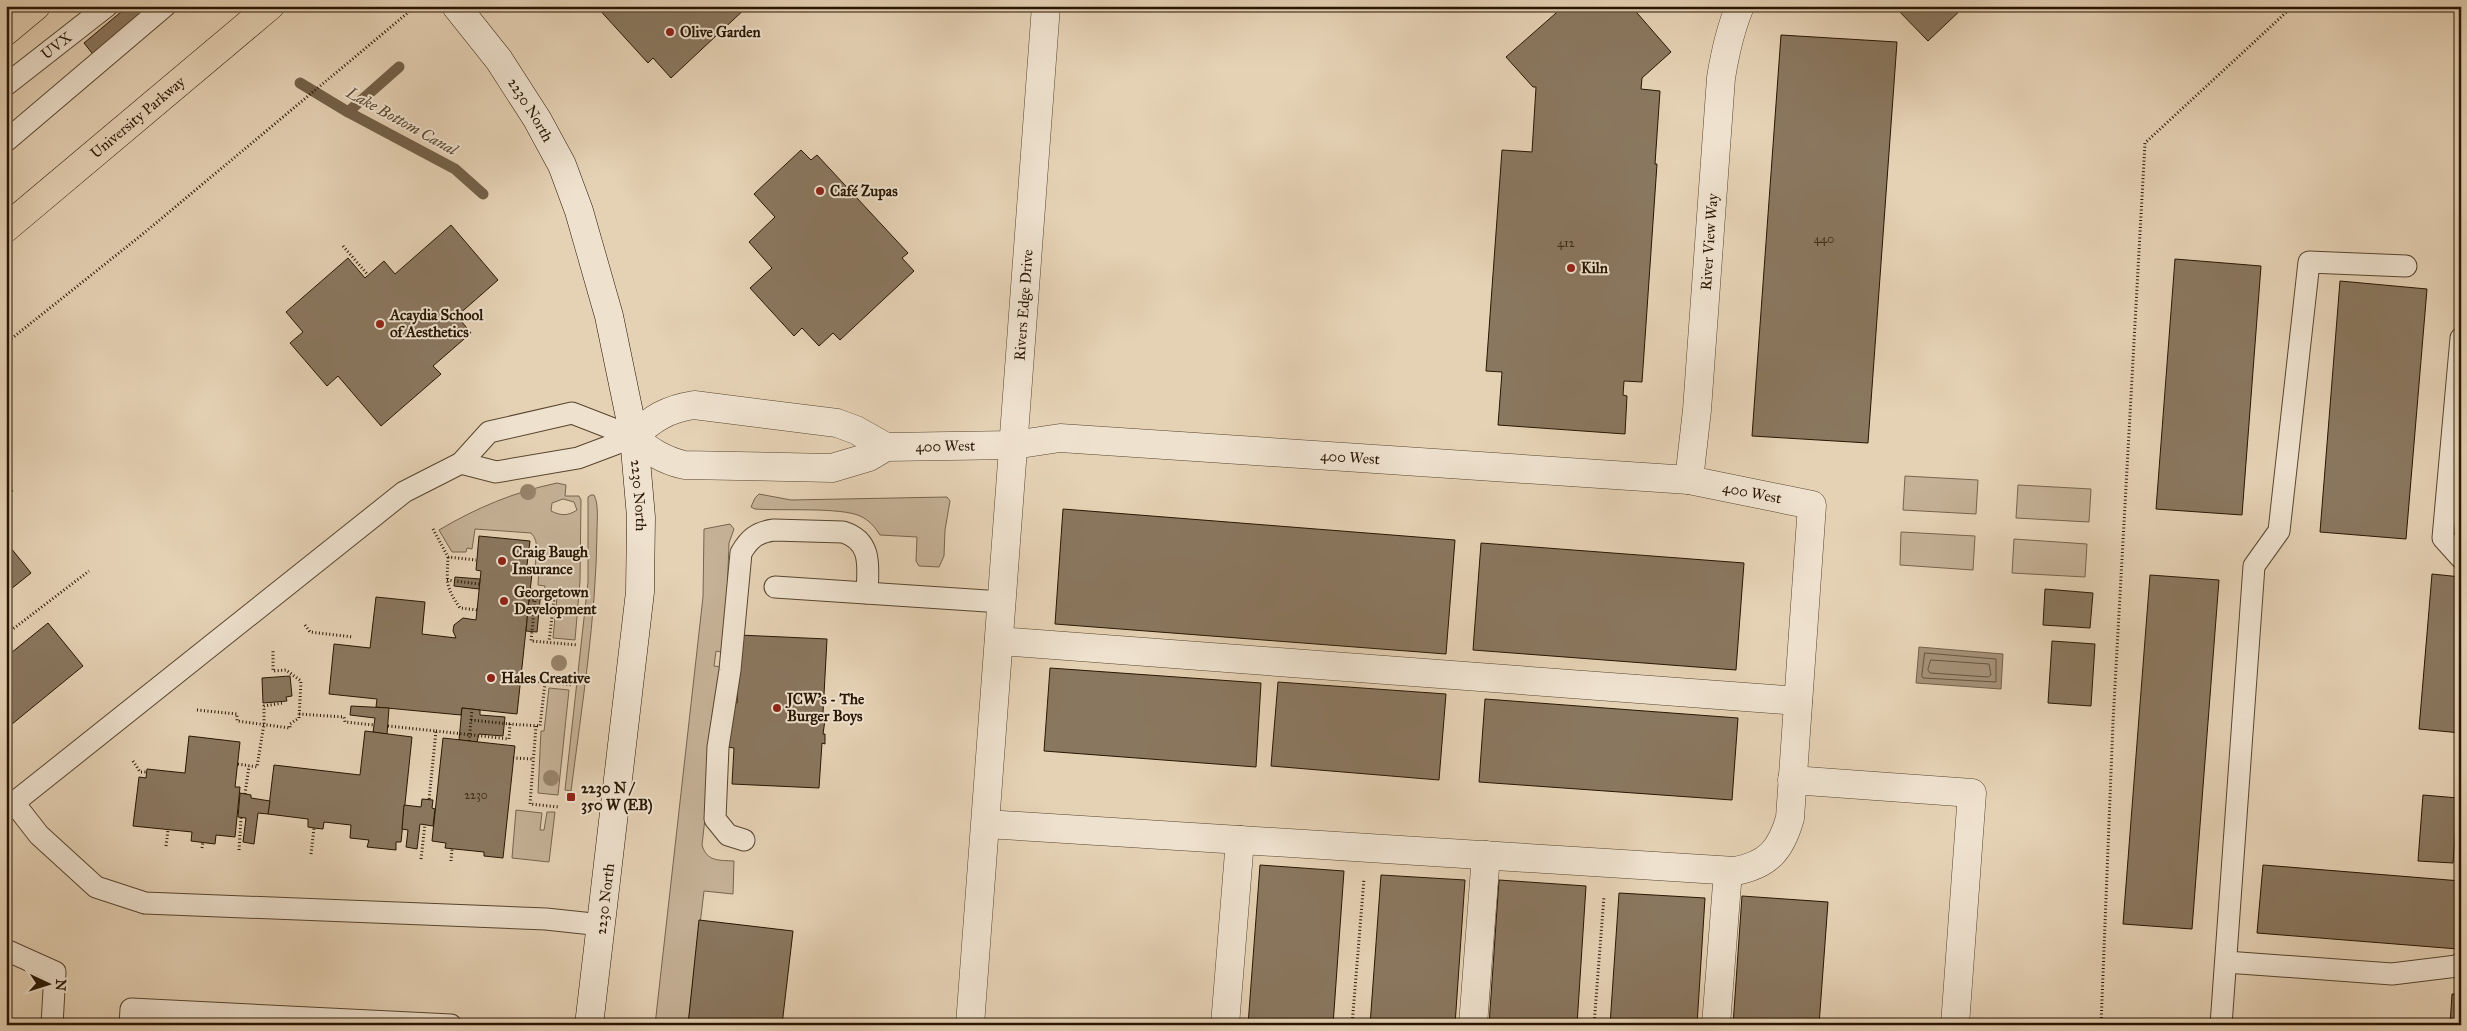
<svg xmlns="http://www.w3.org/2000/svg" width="2467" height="1031" font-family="'IM FELL Great Primer',serif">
<rect width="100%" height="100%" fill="#e5d1b4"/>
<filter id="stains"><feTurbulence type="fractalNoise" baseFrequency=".004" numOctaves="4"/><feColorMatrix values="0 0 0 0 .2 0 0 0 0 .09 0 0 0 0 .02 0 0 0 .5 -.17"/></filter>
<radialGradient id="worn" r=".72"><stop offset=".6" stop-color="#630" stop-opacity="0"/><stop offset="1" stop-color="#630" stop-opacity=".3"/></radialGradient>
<g fill="#c5b196" stroke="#76644c" fill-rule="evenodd">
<polygon points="1905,476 1978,480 1976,514 1903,510"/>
<path d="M557 483 566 485 565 496H579L581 500 580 581 575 640 553 638 557 597 549 595V593L544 592 545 586 538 585 539 568 535 567C536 555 540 542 531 533L475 529 472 549 467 548 466 552H452L439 530C476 508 514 492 557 483ZM563 499 574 502 577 510C568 516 561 516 551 511L552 503Z"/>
<polygon points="2018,485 2091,489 2089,522 2016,518"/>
<path d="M759 494 791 500 947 497 950 501 945 530 944 556 939 567 919 566 916 561 917 537 880 535C875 527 869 520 860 516 841 507 780 511 755 509L751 507 755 498Z"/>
<path d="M591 495H594C599 504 597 521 597 532 596 619 582 705 571 791L565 790 588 582V497Z"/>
<path d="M730 524 734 529 729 543 725 653 716 651 714 666 722 667 702 845C707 862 719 860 734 861L733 894 704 891 688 1025H655L703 597 704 529Z"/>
<polygon points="1901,532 1975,536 1973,570 1900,565"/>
<polygon points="2014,539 2087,544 2085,577 2012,573"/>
<polygon points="549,688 569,690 558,795 538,793 541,731 544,731"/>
<polygon points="516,810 542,813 540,830 544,830 547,812 555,812 549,862 512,858"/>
</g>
<polygon fill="#a59177" stroke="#736048" points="1919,647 2003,654 2001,689 1916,683"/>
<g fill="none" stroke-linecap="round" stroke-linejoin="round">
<g stroke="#66543c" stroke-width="1">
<polygon points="1925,653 1996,659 1996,682 1923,678 1922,676"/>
<polygon points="1931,660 1989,664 1991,675 1988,677 1930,673 1928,670"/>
</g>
<g stroke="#736048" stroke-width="11">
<polyline points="300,83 348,112 455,169 483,194"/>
<polyline points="348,112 399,67"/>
</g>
</g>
<g fill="#8a775f" stroke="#281602">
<polygon points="128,6 148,6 152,11 96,58 84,43"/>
<polygon points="596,6 748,6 671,78 653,58 648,63"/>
<polygon points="1564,6 1631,6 1671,52 1642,78 1641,89 1660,91 1655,164 1657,164 1642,382 1624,381 1623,395 1627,396 1625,434 1498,425 1502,372 1486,371 1502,150 1532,152 1536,87 1533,87 1506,57"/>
<polygon points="1894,6 1965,6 1928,41"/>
<polygon points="1781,35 1897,42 1868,443 1752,436"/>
<polygon points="801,150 811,160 817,155 908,253 902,258 914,271 840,340 833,333 819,346 802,328 794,336 750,288 772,268 749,242 775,217 754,194"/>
<polygon points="451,225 498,280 457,316 471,333 433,366 441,374 381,426 338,376 327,386 290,343 303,332 286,312 348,258 365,278 384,261 395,274"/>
<polygon points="2175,259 2261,266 2242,515 2156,509"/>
<polygon points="2340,281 2427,289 2406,539 2320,532"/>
<polygon points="6,483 13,491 6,497"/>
<polygon points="1063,509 1455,540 1446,654 1055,624"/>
<polygon points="479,536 530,541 526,573 532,573 517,714 462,708 461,715 376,707 377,699 329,694 334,644 370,648 376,597 425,602 422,634 456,638 453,631 454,625 463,618 476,620 481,571 476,570"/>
<polygon points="6,542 31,573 6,593"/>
<polygon points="1481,543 1744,563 1736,670 1473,650"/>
<polygon points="2432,574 2461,577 2461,733 2419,729"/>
<polygon points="2150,575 2219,580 2192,929 2123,924"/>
<polygon points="455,577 480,579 479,589 454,586"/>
<polygon points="530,589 541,590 537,632 526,631"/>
<polygon points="2045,589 2093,593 2090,628 2043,625"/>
<polygon points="48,623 83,666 6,729 6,657"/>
<polygon points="739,635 827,639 823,713 826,713 823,734 825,734 825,744 822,743 819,788 732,784 734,748 727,747 730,703 737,703"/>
<polygon points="2052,641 2095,644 2091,706 2048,703"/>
<polygon points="1050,668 1261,683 1256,767 1044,751"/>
<polygon points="290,676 292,696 286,697 287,701 263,703 262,678"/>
<polygon points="1278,682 1446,694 1439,780 1271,766"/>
<polygon points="1485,699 1738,718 1732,800 1479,782"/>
<polygon points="351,706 389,708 387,734 373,732 375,718 350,715"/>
<polygon points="462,708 480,710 480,715 505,717 503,736 479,734 477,742 459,740"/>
<polygon points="365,731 412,737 401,842 396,842 396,850 367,847 369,840 350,838 351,825 324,822 323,829 314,828 308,827 308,819 268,814 274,765 360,775"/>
<polygon points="189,736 240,742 235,787 240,787 235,837 216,835 215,844 191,841 192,832 133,826 139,777 146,778 147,769 185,773"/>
<polygon points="443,738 515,746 503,858 484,856 484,852 445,848 446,843 432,841"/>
<polygon points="240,793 251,795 251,798 270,801 268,814 258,813 254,844 243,842 246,818 238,817"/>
<polygon points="2423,795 2458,798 2453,863 2418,861"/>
<polygon points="422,799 433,800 432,808 435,809 433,826 420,824 417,849 406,847 408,830 402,829 404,805 421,807"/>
<polygon points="1260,865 1344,871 1333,1025 1248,1025"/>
<polygon points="2263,865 2461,881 2458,949 2257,933"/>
<polygon points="1381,875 1465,880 1455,1025 1370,1025"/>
<polygon points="1499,880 1586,886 1577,1025 1489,1025"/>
<polygon points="1619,893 1705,898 1697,1025 1610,1025"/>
<polygon points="1742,896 1828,902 1819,1025 1733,1025"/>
<polygon points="699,920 793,931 782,1025 688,1025"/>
<polygon points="2452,994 2461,994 2461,1025 2450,1025"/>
</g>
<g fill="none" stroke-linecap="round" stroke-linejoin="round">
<defs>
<g id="service">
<path id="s1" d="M6 85 107 6"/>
<polyline points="6,141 165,6"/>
<polyline points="2461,338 2443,538 2461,558"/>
<polyline points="461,463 496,472 578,458 634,437"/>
<polyline points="775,587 1002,602"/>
<polyline points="14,803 39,835 96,887 145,903 546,919 602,925"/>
<polyline points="6,809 404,492 461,463 489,432 572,413 634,437"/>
<path d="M744 840 728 835 715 819 718 747 730 670 741 553C749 539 757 532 774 530L843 532C873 541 868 568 867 593"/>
<polyline points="6,950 55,972 52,1025"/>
<polyline points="2226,962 2392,974 2457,966 2461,963"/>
<polyline points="130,1025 131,1009 451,1025"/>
<polyline points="2221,1025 2254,566 2279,531 2309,262 2406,266"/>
</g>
<g id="minor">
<path id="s2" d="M886 447 856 430 837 423 694 405C668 409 652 418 634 437 649 451 663 460 684 465L832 468 869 457 886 447 1013 445 1060 438 1689 480 1812 505 1790 818C1781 850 1768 865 1735 871L986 824"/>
<path id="s3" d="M1689 480 1697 410 1721 78C1725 53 1730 30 1740 6"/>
<polyline points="999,641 1798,701"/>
<polyline points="1792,780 1972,793 1955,1025"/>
<path id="s4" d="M970 1025 1046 6"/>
<polyline points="1225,1025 1240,840"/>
<polyline points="1473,1025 1486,855"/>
<polyline points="1716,1025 1728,871"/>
</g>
<g id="secondary">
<path id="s5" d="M456 6 499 60 537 119 562 165 579 211 609 316 634 437 641 517 640 592 589 1025"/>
</g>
<g id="primary">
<polyline points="6,31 36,6"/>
<path id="s6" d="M6 228 270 6"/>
</g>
</defs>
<use href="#service" stroke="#57452e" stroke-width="23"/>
<use href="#minor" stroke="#57452e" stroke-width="29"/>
<use href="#secondary" stroke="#281602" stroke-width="29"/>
<use href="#primary" stroke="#281602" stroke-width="29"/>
<g stroke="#281602" stroke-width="3" stroke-dasharray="1 2.5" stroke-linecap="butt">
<polyline points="343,246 368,275"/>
<polyline points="6,343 144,233 416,6"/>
<polyline points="433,529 448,557 476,560"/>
<path d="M448 557C447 583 445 586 460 608L477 610"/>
<polyline points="447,580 479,584"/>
<polyline points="530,597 554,600 549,642"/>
<polyline points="529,600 535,600 531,641 578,645"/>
<polyline points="6,622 13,629 89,571"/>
<polyline points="305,625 310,632 353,637"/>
<polyline points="521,680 573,685"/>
<polyline points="197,710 237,714 237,721 290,728 290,724 299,718 301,681 286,670 273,671 273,650"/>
<polyline points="299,714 344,717 345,722 374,725"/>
<polyline points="471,720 510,724"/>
<polyline points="388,726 436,731 429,800"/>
<polyline points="536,726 530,804 559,807"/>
<polyline points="436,731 509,739 510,724 540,726 545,683"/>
<polyline points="513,758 533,759"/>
<polyline points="133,761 140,772 147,772"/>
<polyline points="238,764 257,767 264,724 264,706 283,703"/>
<polyline points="245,794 249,766"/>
<polyline points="166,846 168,830"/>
<polyline points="202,848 203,842"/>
<polyline points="239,850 241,818"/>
<polyline points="311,854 314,828"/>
<polyline points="421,859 425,824"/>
<polyline points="451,861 452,849"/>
<polyline points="1352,1025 1364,879"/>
<polyline points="1594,1025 1604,896"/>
<polyline points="2101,1025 2113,722 2145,143 2293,6"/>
</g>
<use href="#service" stroke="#eee1ce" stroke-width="21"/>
<use href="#minor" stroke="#eee1ce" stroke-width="28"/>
<use href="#secondary" stroke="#eee1ce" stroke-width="28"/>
<use href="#primary" stroke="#e5d1b4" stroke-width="28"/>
<polyline stroke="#281602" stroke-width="3" stroke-dasharray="1 2.5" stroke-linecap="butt" points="469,741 472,710"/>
</g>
<g fill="#97836a">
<circle cx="528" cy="492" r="8"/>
<circle cx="559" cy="663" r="8"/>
<circle cx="551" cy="778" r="8"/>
</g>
<g fill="#8f2418" stroke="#eee1ce" stroke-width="2">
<circle cx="670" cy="32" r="5"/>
<circle cx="820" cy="191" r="5"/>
<circle cx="1571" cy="268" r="5"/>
<circle cx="380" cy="324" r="5"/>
<circle cx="502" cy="561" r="5"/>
<circle cx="504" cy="601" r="5"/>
<circle cx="491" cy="678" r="5"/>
<circle cx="777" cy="708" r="5"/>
<rect x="566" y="792" width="10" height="10" rx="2.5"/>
</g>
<g text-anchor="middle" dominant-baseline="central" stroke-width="4" stroke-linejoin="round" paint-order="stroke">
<g font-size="12" fill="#402e19">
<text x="1824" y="239">440</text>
<text x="1566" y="243">412</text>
<text x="476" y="795">2230</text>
</g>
<g font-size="15" font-weight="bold" fill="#281602" stroke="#eee1ce" text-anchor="start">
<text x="680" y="32">Olive Garden</text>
<text x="830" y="191">Café Zupas</text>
<text x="1581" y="268">Kiln</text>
<text x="390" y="315">Acaydia School<tspan x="390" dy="17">of Aesthetics</tspan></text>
<text x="512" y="552">Craig Baugh<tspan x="512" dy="17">Insurance</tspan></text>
<text x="514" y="592">Georgetown<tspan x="514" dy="17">Development</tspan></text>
<text x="501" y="678">Hales Creative</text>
<text x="787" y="699">JCW's - The<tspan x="787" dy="17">Burger Boys</tspan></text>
<text x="581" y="788">2230 N /<tspan x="581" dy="17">350 W (EB)</tspan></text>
</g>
<g font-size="15" fill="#281602" stroke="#eee1ce">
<text stroke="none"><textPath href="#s1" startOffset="64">UVX</textPath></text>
<text stroke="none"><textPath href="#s5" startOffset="128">2230 North</textPath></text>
<text stroke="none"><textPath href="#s6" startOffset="172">University Parkway</textPath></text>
<text stroke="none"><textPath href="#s3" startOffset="239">River View Way</textPath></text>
<text stroke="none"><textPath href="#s4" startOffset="722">Rivers Edge Drive</textPath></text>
<text stroke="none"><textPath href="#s2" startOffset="592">400 West</textPath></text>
<text stroke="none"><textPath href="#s2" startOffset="998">400 West</textPath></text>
<text stroke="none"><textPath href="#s2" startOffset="1402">400 West</textPath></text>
<text stroke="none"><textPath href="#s5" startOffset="532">2230 North</textPath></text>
<text transform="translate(605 899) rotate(-83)">2230 North</text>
</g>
<g font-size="16" font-style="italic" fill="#5a4731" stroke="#eee1ce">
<text transform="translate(402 121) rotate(29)">Lake Bottom Canal</text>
</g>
</g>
<rect width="2467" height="1031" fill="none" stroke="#e5d1b4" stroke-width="25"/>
<rect x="8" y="8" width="2452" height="1016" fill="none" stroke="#281602" stroke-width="2.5"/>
<rect x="12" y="12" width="2442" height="1006" fill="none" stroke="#281602"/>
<g transform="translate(48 984) rotate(94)" stroke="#eee1ce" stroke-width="4" paint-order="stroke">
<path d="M0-4L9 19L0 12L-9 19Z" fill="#281602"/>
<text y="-8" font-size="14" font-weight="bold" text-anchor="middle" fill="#281602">N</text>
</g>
<rect width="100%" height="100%" filter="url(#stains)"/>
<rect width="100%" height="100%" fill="url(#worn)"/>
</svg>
